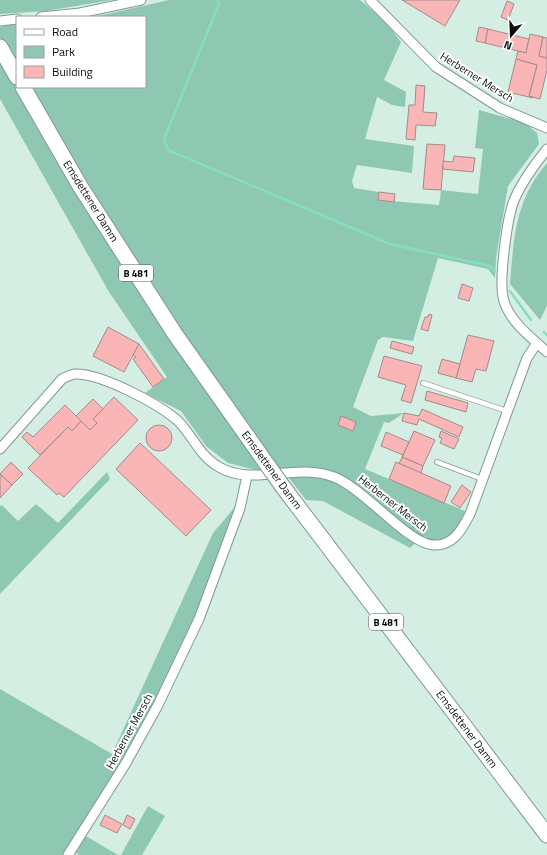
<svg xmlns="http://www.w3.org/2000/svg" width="547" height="855" font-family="'Titillium Web',sans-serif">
<rect width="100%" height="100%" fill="#d5eee3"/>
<g fill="#8fc8b2">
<polygon points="0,0 112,0 46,11 0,14"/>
<path d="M169 0H360L385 21 401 42 384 80 406 92 405 107 392 105 377 97 365 139 414 146 412 173 357 165 352 181 354 188 379 192V200L439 205 441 190 478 194 483 149 475 148 479 110 525 123 537 133 539 144 508 186 496 258 495 278 488 269 438 258 413 341 383 337 378 340 353 407 371 416 404 413 389 423 384 422 365 469 465 511C459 524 452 542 435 541 432 541 427 537 423 536L410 548 323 501 306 500 282 469 260 471 228 463 206 446 181 411 145 393 167 377 109 292 0 99V27L17 23V87H145V17H94Z"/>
<path d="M547 163V306L540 320 510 284C514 237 515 200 547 163Z"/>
<polygon points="107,472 110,479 0,594 0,506 2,505 18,521 36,504 58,523"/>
<path d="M235 507C212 573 190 640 156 703 128 755 95 805 63 855H0V689L112 754 213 533Z"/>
<polygon points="148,806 165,816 142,855 121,855"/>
<polygon points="86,836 118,855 79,855 76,853"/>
</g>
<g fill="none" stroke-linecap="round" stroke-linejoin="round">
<g stroke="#85dfbf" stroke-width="2.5">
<polyline points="218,0 219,4 164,139 168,150 390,244 490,266 495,271"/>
<polyline points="510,291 531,320"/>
<polyline points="544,332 547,335"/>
</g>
</g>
<g fill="#fab6b6" stroke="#a38b8a">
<polygon points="402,0 460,0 445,26"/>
<polygon points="507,1 514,4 508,20 501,17"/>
<polygon points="479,27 488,29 485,43 476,41"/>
<polygon points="488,29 529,39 526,53 485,43"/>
<polygon points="530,34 543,37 539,56 547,58 547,70 540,99 529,96 537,65 516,59 518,51 526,53"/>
<polygon points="543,37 547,38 547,58 539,56"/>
<polygon points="516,59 537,65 529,96 533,98 508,92"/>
<polygon points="416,85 425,86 423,112 437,113 435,126 416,125 415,140 406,139 409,105 415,105"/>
<polygon points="427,144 445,145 441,190 423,189"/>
<polygon points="454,156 475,158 473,172 443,169 443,161 453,162"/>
<polygon points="379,192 395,194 394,202 378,200"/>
<polygon points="462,284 473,288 469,301 458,298"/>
<polygon points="429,314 432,315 428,331 421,329 425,317 428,317"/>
<polygon points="108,327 139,344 124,372 93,356"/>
<polygon points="468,335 494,341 486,371 476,369 472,382 456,378"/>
<polygon points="392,341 414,347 412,354 390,348"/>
<polygon points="139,344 164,379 153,387 133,359 136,357 133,355"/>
<polygon points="384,356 422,366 411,403 401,400 406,385 378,377"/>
<polygon points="442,359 460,364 456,378 438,373"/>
<polygon points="427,391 468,403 466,412 425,400"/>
<polygon points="114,397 138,420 64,497 59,493 57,495 28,468 68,427 72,431 81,421 90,430 97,423 93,419"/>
<polygon points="93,399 103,409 93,419 97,423 90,430 76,416"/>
<polygon points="65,405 81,421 72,431 68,427 40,455 22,437 27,432 33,437"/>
<polygon points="422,409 463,427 459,437 419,419 417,425 402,421 404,413 419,416"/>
<polygon points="341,416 356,422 353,431 338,425"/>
<circle cx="159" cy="438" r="13"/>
<polygon points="414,431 435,440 423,466 402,457"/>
<polygon points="441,431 459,439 454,449 440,443 442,438 439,437"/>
<polygon points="386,432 409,442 403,455 381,446"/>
<polygon points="140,443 211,510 186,536 116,469"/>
<polygon points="403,455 402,457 423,466 421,473 399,464"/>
<polygon points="11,462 23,474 12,485 0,474"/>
<polygon points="396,462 451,486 444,503 389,479"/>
<polygon points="0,474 12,485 0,498"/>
<polygon points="462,485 471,492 460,508 451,502"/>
<polygon points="105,815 122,824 117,833 100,825"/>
<polygon points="127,815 135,819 130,829 123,825"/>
</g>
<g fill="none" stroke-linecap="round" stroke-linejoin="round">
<defs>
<g id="service">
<polyline points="423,383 507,411"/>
<polyline points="437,462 482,479"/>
</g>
<g id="minor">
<polyline points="370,0 436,67 500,108 547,128"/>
<polyline points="41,17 80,13 141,0"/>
<polyline points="0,21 17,19"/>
<path d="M547 149C535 164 523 180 515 198 507 216 498 283 504 301 510 322 532 338 547 352"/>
<path d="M0 449 62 379C66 377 71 374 76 374 102 374 157 403 177 420 192 434 199 456 219 467 253 487 295 462 334 477 365 489 407 543 433 545 454 546 462 529 470 514L527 358 537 343"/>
<polyline points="68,855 126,763 158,705 199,619 240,508 247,476"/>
</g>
<g id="primary">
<polyline points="0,47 17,77"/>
<polyline points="23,87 80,186 175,334 259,453"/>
<polyline points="283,487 547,835"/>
</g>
</defs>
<use href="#service" stroke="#81988f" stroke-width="6"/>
<use href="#minor" stroke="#81988f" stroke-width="11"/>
<use href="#primary" stroke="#81988f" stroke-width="17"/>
<use href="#service" stroke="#fff" stroke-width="4.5"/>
<use href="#minor" stroke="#fff" stroke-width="9"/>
<use href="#primary" stroke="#fff" stroke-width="15"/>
<defs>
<polyline id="primary-bridge" points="259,453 283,487"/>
</defs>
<use href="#primary-bridge" stroke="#81988f" stroke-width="17" stroke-linecap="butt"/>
<use href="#primary-bridge" stroke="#fff" stroke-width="15"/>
</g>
<g text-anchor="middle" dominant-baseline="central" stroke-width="4" stroke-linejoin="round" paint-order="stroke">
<g fill="#fff" stroke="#515755" stroke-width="1">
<rect x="119" y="265" width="34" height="16" rx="3"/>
<rect x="369" y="614" width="34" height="16" rx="3"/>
</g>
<g font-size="10" font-weight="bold" fill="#070f0c">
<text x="136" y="273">B 481</text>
<text x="386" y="622">B 481</text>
</g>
<g font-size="11" fill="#070f0c" stroke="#fff">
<text transform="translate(477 77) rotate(32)">Herberner Mersch</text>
<text transform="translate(91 201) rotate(58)">Emsdettener Damm</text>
<text transform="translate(272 470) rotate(54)">Emsdettener Damm</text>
<text transform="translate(393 503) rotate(38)">Herberner Mersch</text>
<text transform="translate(467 729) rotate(53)">Emsdettener Damm</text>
<text transform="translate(129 731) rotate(-61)">Herberner Mersch</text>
</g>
</g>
<rect x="16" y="16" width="130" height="72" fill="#ffffff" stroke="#9c9f9e"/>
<rect x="24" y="29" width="20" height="6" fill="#ffffff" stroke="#9c9f9e"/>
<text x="52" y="36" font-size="12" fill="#070f0c">Road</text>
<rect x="24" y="46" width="20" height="12" fill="#8fc8b2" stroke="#9c9f9e"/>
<text x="52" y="56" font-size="12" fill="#070f0c">Park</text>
<rect x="24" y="66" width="20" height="12" fill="#fab6b6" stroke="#9c9f9e"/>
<text x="52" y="76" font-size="12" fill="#070f0c">Building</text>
<g transform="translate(511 36) rotate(199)" stroke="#ffffff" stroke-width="3" paint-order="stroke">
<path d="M0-3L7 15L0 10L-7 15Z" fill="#070f0c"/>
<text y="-6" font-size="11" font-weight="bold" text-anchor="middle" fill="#070f0c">N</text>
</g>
</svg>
